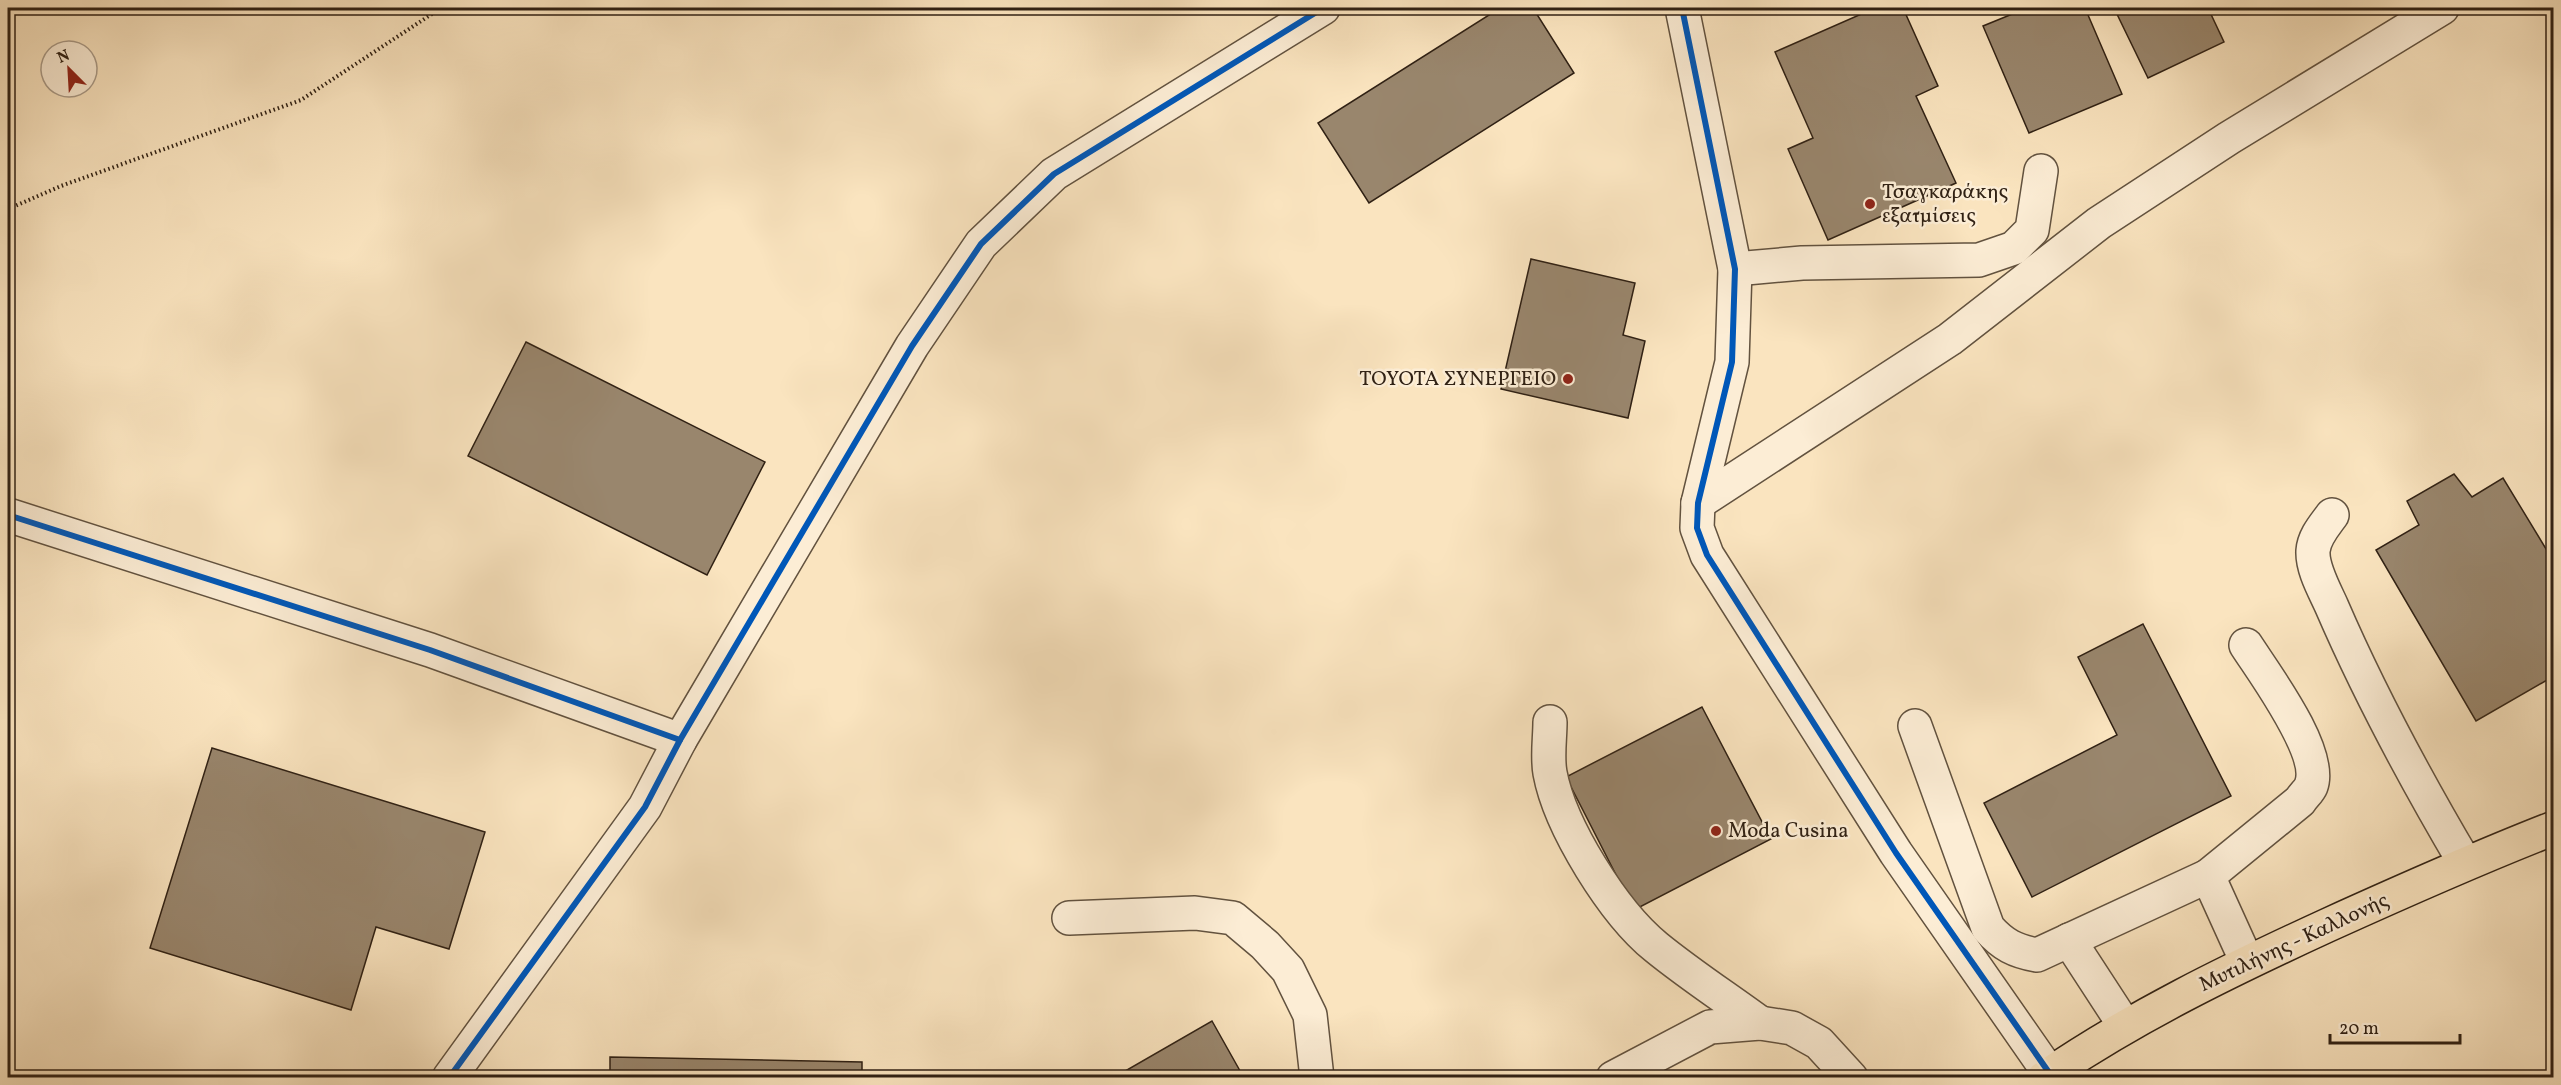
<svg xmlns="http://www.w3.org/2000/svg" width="2561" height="1085" font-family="Vollkorn,serif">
<rect width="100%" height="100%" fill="#fae4bf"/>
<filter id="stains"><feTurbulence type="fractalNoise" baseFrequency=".00333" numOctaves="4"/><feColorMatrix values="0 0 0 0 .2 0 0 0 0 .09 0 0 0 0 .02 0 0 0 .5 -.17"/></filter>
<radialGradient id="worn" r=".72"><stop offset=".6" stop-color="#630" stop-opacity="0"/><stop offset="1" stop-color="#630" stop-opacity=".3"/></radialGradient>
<g fill="#99866d" stroke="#302114" stroke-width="1.5">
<polygon points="1500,8 1533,8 1574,73 1369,203 1318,123"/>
<polygon points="1875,8 1903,8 1938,86 1916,96 1956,183 1828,240 1788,149 1813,138 1775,52"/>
<polygon points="2027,8 2085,8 2122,94 2029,133 1983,26"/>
<polygon points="2114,8 2208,8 2224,42 2148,78"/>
<polygon points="1531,259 1635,283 1623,335 1645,341 1628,418 1501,389"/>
<polygon points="526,342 765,462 707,575 468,456"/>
<polygon points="2454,474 2472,497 2503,478 2554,562 2554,676 2476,721 2376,550 2419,525 2407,501"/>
<polygon points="2143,624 2231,796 2032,897 1984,803 2117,735 2078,657"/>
<polygon points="1702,707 1771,839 1634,910 1566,777"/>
<polygon points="212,748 485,832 449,949 376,927 351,1010 150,948"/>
<polygon points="1212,1021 1244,1078 1113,1078"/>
<polygon points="610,1057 862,1062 862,1078 610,1078"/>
</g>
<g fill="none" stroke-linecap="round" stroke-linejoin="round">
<defs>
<g id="minor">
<polyline points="1682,8 1735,269 1732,362 1698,503 1697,528 1707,555 1896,853 2050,1074"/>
<polyline points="1735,269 1802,263 1979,260 2014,248 2032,230 2041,171"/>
<polyline points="1698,503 1950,339 2099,223 2229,138 2442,8"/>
<polyline points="8,515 430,650 680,740"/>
<path d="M2332 515C2324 526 2314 537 2313 551 2312 569 2325 591 2332 607 2370 695 2416 780 2465 863"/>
<path d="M1550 722C1550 738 1547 757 1550 773 1560 827 1614 913 1656 947 1689 974 1726 998 1760 1023"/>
<path d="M1915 726 1988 928C2003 945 2015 951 2037 955L2208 876 2247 962"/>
<path d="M2208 876 2300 801C2303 796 2309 791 2311 786 2324 753 2264 673 2246 645"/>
<polyline points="1069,918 1195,913 1233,918 1265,945 1288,970 1310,1015 1317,1078"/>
<polyline points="2069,940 2125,1026"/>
<polyline points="449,1078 645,807 680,740 912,346 981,244 1054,174 1323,8"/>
<polyline points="1613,1078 1710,1027 1760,1023 1792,1028 1819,1043 1851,1078"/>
</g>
<path id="major" d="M2044 1078C2133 1017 2230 970 2328 925 2403 891 2477 858 2554 828"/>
</defs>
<use href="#minor" stroke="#62523f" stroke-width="36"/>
<use href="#major" stroke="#302114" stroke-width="36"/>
<polyline stroke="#302114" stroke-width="4" stroke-dasharray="1.5 3" stroke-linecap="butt" points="8,209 61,186 301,100 441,8"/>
<use href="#minor" stroke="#fcedd5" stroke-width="33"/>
<use href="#major" stroke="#fae4bf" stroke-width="33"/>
<defs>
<g id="cycleway">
<polyline points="1682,8 1735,269 1732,362 1698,503 1697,528 1707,555 1896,853 2050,1074"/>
<polyline points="8,515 430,650 680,740"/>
<polyline points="449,1078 645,807 680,740 912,346 981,244 1054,174 1323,8"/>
</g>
</defs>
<use href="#cycleway" stroke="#fcedd5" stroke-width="10"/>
<use href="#cycleway" stroke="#0057b8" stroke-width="6"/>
</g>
<g fill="#8f2418" stroke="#fcedd5" stroke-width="2">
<circle cx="1870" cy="204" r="6"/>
<circle cx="1568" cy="379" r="6"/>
<circle cx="1716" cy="831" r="6"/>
</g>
<g text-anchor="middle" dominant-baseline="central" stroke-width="5" stroke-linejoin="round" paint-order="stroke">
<g font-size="21" fill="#302114" stroke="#fcedd5" text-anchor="start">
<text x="1882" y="192">Τσαγκαράκης<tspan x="1882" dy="24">εξατμίσεις</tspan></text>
<text x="1556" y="379" text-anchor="end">ΤΟΥΟΤΑ ΣΥΝΕΡΓΕΙΟ</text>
<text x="1728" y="831">Moda Cusina</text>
</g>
<g font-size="21" fill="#302114" stroke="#fcedd5">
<text transform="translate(2294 943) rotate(-25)">Μυτιλήνης - Καλλονής</text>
</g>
</g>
<rect width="2561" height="1085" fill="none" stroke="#fae4bf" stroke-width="30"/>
<rect x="9" y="9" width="2543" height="1067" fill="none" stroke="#302114" stroke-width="3"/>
<rect x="15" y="15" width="2531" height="1055" fill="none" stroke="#302114" stroke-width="1.5"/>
<g transform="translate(69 69) rotate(336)"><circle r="28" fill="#fcedd5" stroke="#aa9b88" stroke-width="1.5"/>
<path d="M0-4.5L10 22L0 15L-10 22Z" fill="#8f2418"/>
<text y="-9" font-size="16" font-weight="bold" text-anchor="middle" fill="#302114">N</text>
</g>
<path d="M2330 1034v9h130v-9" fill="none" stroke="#302114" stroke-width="3"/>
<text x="2339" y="1034" font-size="18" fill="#302114" stroke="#fcedd5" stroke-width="4.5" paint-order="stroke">20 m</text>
<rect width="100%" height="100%" filter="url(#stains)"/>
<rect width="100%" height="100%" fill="url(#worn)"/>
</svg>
